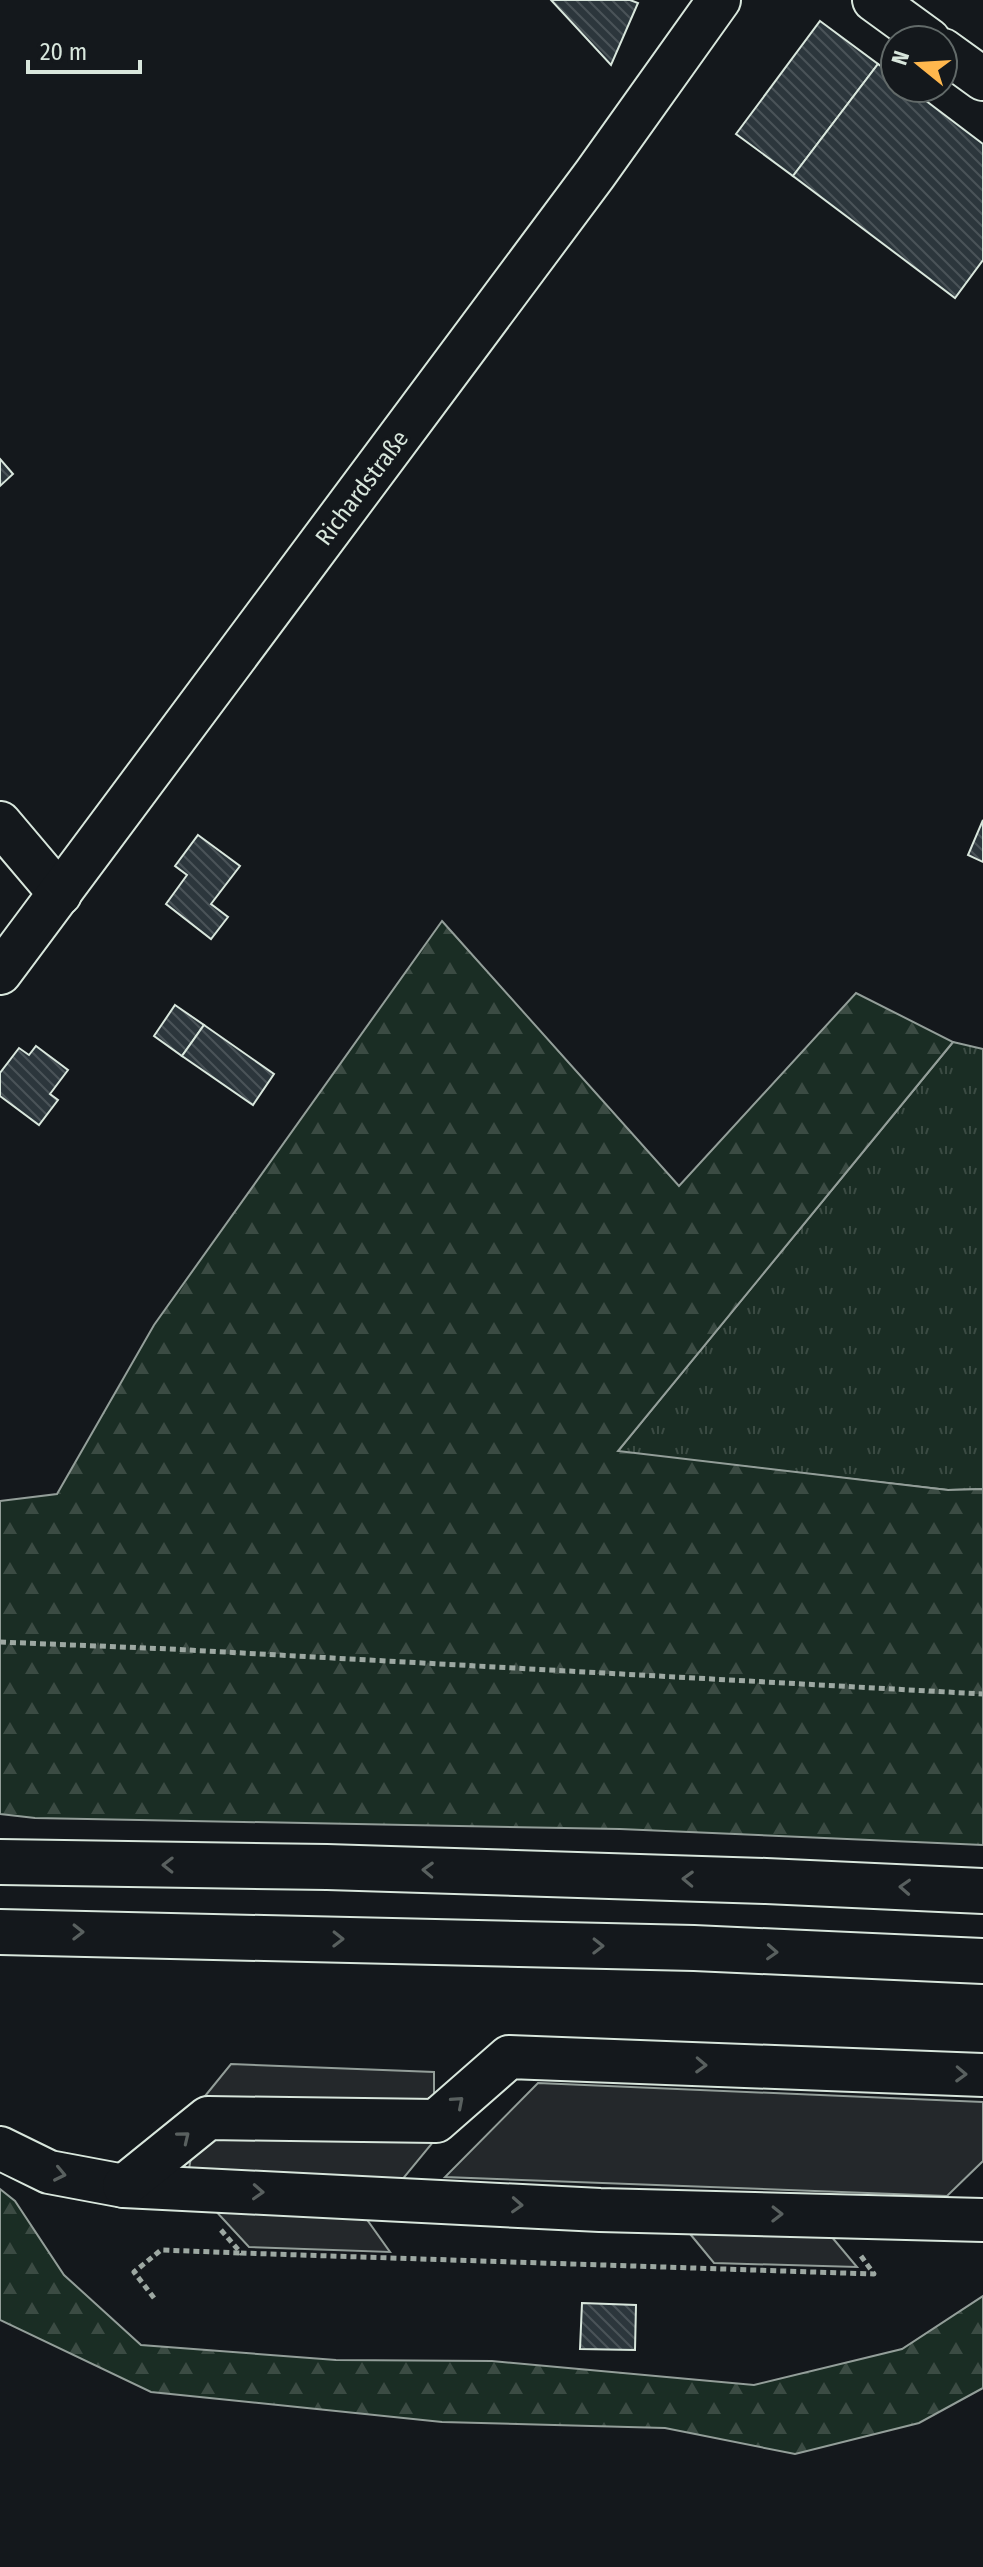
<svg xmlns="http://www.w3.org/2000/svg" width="983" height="2567" font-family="'Fira Sans Condensed',sans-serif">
<defs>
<pattern id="grass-tufts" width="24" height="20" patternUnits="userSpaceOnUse" patternTransform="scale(2)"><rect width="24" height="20" fill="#1a2d24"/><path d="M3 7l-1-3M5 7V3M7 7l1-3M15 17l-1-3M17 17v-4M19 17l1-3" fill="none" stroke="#3b4b43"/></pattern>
<pattern id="forest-firs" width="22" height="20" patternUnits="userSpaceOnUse" patternTransform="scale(2)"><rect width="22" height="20" fill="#1a2d24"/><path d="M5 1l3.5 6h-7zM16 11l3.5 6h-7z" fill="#3b4b43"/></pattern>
<pattern id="building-back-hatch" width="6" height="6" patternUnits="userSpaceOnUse" patternTransform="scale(2)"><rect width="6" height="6" fill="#2c363c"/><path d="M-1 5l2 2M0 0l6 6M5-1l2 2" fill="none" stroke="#4a5358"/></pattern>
</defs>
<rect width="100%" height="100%" fill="#14181c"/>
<polygon fill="url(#grass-tufts)" stroke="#939e99" stroke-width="2" points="953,1042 983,1049 983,1489 948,1490 617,1452"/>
<g fill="url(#forest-firs)" stroke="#939e99" stroke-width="2">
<polygon points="442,921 679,1186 856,993 953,1042 618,1451 948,1490 983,1489 983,1845 620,1829 35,1818 0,1814 0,1501 57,1494 154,1325"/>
<polygon points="0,2189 15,2201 64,2275 141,2345 336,2360 492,2361 754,2385 902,2349 983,2296 983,2388 919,2423 795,2454 665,2428 442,2422 151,2392 0,2320"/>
</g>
<g fill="#24282b" stroke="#939e99" stroke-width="2">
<polygon points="231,2064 434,2072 434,2141 368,2221 390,2252 249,2247 187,2180 201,2101"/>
<polygon points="538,2083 983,2102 983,2161 947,2196 445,2177"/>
<polygon points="686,2229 831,2236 857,2267 714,2263"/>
</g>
<g fill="url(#building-back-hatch)" stroke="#d8e6dc" stroke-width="2">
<polygon points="551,0 630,0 638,3 611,65"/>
<polygon points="820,21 878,64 793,176 736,134"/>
<polygon points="878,64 895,77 895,88 909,88 983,144 983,260 955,298 793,176"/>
<polygon points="0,459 13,474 0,486"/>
<polygon points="983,820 983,862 968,855"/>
<polygon points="198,835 240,866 211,904 228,917 211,939 166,904 187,875 175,866"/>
<polygon points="175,1005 204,1025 182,1056 154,1036"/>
<polygon points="204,1025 274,1074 253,1105 182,1056"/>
<polygon points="36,1046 68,1070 50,1094 58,1100 39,1125 0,1096 0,1073 19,1048 29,1055"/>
<polygon points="582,2303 636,2305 635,2350 580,2349"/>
</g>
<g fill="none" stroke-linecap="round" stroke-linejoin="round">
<defs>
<g id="minor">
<polyline points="874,0 929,40"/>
<polyline points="943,50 983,79"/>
<polyline points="0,823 60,894"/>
<polyline points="0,973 595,174 719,0"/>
<polyline points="0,2148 49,2172 124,2186 600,2210 983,2220"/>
<polyline points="124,2186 208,2118 436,2121 509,2057 983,2075"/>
</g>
<g id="highway">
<polyline points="0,1862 327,1867 766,1881 983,1891"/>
<polyline points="0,1932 694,1948 983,1961"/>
</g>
</defs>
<use href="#minor" stroke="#d8e6dc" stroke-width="46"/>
<use href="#highway" stroke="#d8e6dc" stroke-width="48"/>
<g stroke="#9da8a2" stroke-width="5" stroke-dasharray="6 4" stroke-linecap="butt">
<polyline points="0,1642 170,1649 983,1694"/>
<polyline points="221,2230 241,2253 874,2274 861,2256"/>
<polyline points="154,2298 134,2272 161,2250 240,2253"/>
</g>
<use href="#minor" stroke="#14181c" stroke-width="42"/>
<use href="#highway" stroke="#14181c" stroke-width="44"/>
</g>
<defs><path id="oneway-chevron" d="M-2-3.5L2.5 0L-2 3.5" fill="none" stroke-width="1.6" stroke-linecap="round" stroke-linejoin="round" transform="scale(2)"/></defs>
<g stroke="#59605f">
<use href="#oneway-chevron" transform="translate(168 1865) rotate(-179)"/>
<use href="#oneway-chevron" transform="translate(428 1870) rotate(-178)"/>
<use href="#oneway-chevron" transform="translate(688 1879) rotate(-178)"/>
<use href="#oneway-chevron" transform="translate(905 1887) rotate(-177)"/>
<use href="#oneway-chevron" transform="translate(78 1932) rotate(1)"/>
<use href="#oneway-chevron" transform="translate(338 1939) rotate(1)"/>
<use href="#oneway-chevron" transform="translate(598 1946) rotate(1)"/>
<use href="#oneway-chevron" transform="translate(772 1952) rotate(3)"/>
<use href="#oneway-chevron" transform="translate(701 2065) rotate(2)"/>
<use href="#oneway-chevron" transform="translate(961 2074) rotate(2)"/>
<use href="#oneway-chevron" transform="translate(458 2102) rotate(-41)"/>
<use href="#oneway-chevron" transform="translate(184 2137) rotate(-39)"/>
<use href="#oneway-chevron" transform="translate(60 2174) rotate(12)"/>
<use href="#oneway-chevron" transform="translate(258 2192) rotate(3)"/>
<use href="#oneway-chevron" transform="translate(517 2205) rotate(3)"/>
<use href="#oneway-chevron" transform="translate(777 2214) rotate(1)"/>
</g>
<g text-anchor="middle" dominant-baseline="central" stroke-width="6" stroke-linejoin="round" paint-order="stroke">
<g font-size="24" fill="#d8e6dc" stroke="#14181c">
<text transform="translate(362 488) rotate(-53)">Richardstraße</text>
</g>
</g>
<g transform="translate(919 64) rotate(288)"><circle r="38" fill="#14181c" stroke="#626a69" stroke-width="2"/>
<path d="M0-6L14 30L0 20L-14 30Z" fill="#ffb74d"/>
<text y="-12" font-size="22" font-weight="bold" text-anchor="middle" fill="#d8e6dc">N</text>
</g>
<path d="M28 60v12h112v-12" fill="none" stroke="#d8e6dc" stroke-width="4"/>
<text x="40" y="60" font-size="24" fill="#d8e6dc" stroke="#14181c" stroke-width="6" paint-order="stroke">20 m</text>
</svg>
